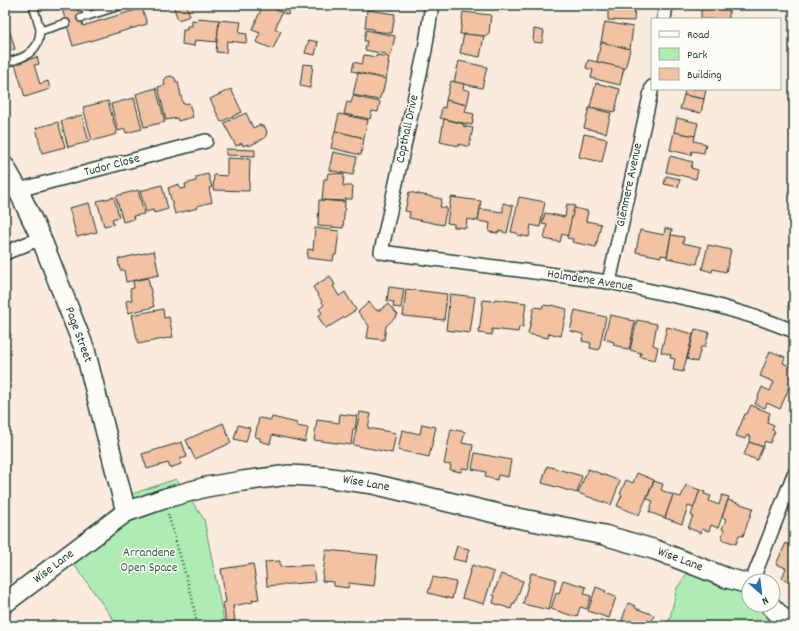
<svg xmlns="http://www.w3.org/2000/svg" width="799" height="631" font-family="Dekko,sans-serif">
<rect width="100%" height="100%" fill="#faebde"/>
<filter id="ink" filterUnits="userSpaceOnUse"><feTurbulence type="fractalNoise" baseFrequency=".025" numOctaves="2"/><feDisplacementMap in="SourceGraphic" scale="8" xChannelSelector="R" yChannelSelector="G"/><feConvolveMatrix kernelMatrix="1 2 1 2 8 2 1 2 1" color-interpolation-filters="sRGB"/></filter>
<g filter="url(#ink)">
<g fill="#aeecb3" stroke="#669474">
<polygon points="176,479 204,519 225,626 118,626 63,549 129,495"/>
<polygon points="695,561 749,581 749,605 773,605 790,626 668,626 677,588"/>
</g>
<g fill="#f2c2a3" stroke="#1f3d34">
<polygon points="61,5 77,5 83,26 142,8 147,24 73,46"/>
<polygon points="173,5 191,5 187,6 190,16 178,20"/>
<polygon points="263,5 282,12 275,29 281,31 273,49 256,42 260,33 252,30"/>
<polygon points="264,5 287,5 291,6 288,15"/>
<polygon points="367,5 398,5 398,7 367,8"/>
<polygon points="464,5 494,5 494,9 464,6"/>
<polygon points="608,5 635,5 634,21 608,20"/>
<polygon points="701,7 729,9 729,19 701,19"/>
<polygon points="367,10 395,14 392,33 373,31 373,29 365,28"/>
<polygon points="463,12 491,15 489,33 485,36 460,34"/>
<polygon points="5,15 15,49 5,53"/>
<polygon points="198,18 219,20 217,42 195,40 194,46 182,44 183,30 187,30 187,26 192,26 192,20 198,21"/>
<polygon points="219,20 241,22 239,33 247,34 246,43 227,41 226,53 216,52"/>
<polygon points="605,22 633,27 630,49 601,42"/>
<polygon points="534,29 544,31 542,43 533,42"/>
<polygon points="366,30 395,36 391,55 365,50 367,41 364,41"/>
<polygon points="464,34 484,36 480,57 460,53"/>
<polygon points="309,40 318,42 315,55 305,53"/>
<polygon points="601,42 630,49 625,69 597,62"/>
<polygon points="364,55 376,57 377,55 389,57 388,63 389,63 386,79 352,71 354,62 362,64"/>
<polygon points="37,57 39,64 34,65 40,84 48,81 50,89 25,97 15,64"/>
<polygon points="588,60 624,68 620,85 591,78 593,70 586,68"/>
<polygon points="459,61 487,67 482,88 454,82"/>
<polygon points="303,64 313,65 310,88 300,86"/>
<polygon points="358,73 386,79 382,94 381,94 379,100 353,95"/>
<polygon points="171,76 175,78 176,82 178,82 183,104 189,103 193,117 178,121 177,118 166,120 158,87 165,85 164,80 167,77"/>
<polygon points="451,81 464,84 463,89 470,91 467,105 446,100"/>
<polygon points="596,83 620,89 615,112 590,107"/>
<polygon points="156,88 165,122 144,127 136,94"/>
<polygon points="231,89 242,112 221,122 210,99"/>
<polygon points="685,89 706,89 704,99 684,95"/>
<polygon points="684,95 704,99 701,113 680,109"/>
<polygon points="353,96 380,102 378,112 372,111 370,119 344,114 347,102 351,103"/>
<polygon points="134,98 142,129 126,133 125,129 118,131 111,104"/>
<polygon points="446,100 467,105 465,112 474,114 472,125 440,118 442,107 445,108"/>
<polygon points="108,101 117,134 92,141 83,107"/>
<polygon points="589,108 611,113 606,133 584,128"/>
<polygon points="246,113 253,128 259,125 265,127 267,132 265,138 249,146 248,144 243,146 242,143 236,146 224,123"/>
<polygon points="339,114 368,120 364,138 335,131"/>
<polygon points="82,115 89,142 68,147 61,121"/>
<polygon points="677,118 698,123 695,136 674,132"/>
<polygon points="444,119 464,124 463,126 473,128 469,147 459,144 459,146 440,142"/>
<polygon points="58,122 65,147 42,153 36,128"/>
<polygon points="335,131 364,138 361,155 331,148"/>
<polygon points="674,132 695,136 694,141 706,144 704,153 692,151 691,155 670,150"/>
<polygon points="584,134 607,139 602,162 579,157"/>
<polygon points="226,149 255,150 255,156 226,155"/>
<polygon points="333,152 357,157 353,175 329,170"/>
<polygon points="670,156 693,162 691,168 698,170 696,179 666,172"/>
<polygon points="227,158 250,159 249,191 213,190 214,175 227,176"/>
<polygon points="328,173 344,174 343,186 353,186 352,199 345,199 345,201 322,200 324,179 327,179"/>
<polygon points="208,174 212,187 209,188 212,202 197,206 198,208 175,214 168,188 179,184 180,189 186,188 185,184 196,181 196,177"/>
<polygon points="666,176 680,179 678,187 664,184"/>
<polygon points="162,185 168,209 154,213 153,210 146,212 140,191"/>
<polygon points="138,190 144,214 133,216 134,219 123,222 116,196"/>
<polygon points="409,192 442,199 440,207 447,208 443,225 409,218 410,212 405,211"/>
<polygon points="114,197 119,217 112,219 114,224 104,226 97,201"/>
<polygon points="451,197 481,201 478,221 467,219 466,228 454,227 454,224 447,223"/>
<polygon points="519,197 545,202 540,227 531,225 529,237 517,235 517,233 511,232"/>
<polygon points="319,200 345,202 343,228 318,226"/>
<polygon points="89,203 97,232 77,237 69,208"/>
<polygon points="503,203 513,206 507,233 499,231 498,233 489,232 490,223 478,221 480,209 503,212"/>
<polygon points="567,204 575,206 568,236 562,234 560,242 544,239 547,225 542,224 545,213 565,217"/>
<polygon points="574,208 588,211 586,221 601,224 596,247 572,242 573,239 567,238"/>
<polygon points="315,228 339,231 336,255 334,255 333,261 307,258 308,249 313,250"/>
<polygon points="665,228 672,230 667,256 661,255 661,257 636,252 640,230 664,235"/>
<polygon points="671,235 684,237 683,243 701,247 697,264 667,258"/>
<polygon points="708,245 731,250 726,272 713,269 712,272 702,269"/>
<polygon points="154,251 159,275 126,282 124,270 120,270 118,259"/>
<polygon points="793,262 794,263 794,280 789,279"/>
<polygon points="330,276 335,285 333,286 339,296 345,292 356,310 330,326 329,326 325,328 318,316 322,313 319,309 324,305 313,287"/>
<polygon points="148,278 154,307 128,313 126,301 132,300 130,289 134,288 133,281"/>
<polygon points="793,283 794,284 794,308 788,307"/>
<polygon points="389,287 404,289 401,308 393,307 394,302 387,301"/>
<polygon points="406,289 447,294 444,320 403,316"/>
<polygon points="450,294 475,297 470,333 446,330"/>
<polygon points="495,299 526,303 523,327 519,327 518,332 492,329 492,335 479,333 483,300 494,301"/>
<polygon points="369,302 376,310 380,310 388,304 398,315 386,326 384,340 367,338 369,326 358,312"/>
<polygon points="543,305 551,306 552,305 567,309 561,336 549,333 548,338 528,334 534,307 542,308"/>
<polygon points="163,309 164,318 169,317 173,337 138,344 132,315"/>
<polygon points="575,310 606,317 599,350 590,348 591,343 582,341 583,334 570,331"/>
<polygon points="610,315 629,319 628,320 635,321 629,350 622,349 622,347 613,345 614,342 604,339"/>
<polygon points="637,320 657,324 653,345 658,347 655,360 640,357 641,353 630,350"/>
<polygon points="667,327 693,334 683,372 673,370 675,359 670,358 671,355 661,352"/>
<polygon points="695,329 709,332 705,347 701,347 697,362 687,359"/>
<polygon points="8,330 11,336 5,340 5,332"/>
<polygon points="770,351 785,357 783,363 794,368 794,376 780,409 767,403 765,408 755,404 762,387 770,391 774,382 760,376"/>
<polygon points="751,405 770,413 767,422 774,425 772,430 775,431 770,443 765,441 763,447 749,442 751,437 747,435 745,439 736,436 745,414 747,414"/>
<polygon points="360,412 371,414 368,428 396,433 392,453 353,445"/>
<polygon points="340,414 357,416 355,429 353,429 351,445 314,440 317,420 339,423"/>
<polygon points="272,417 297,423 297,426 308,428 305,442 272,435 270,444 260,441 260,438 255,437 259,418 271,420"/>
<polygon points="223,423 231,443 195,459 186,440"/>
<polygon points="422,424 436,427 429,457 398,450 402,430 420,434"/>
<polygon points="238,425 250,428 246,442 234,439"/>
<polygon points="451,429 465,432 462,443 473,445 469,469 462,468 461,472 450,470 451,465 444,464"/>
<polygon points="182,442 187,457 180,459 181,464 170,468 168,463 147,469 142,454"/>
<polygon points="749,442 763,447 757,460 744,455"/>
<polygon points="475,453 511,460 508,477 498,475 497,480 485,477 486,472 472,469"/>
<polygon points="547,466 582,476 577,493 542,483"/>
<polygon points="588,469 620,481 611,505 578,493"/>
<polygon points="637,473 654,480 639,515 617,506 622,495 620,494 626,480 633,483"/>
<polygon points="654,481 663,484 661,490 673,495 665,518 649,512 653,501 647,499"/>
<polygon points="686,485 700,490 694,508 688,506 682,524 665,518 673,495 681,497"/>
<polygon points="700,490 705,492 704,494 711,496 709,501 719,505 722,495 729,497 718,528 711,525 709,531 702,529 701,533 688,528 693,516 691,515"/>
<polygon points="728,500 753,508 743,536 739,535 736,544 721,539 724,530 722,529 726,519 722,517"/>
<polygon points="786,543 794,547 794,584 782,578 786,568 776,564"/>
<polygon points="457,546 469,549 466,562 453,559"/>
<polygon points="326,550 378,555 374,586 349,583 348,588 334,586 334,582 322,581"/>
<polygon points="280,561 280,567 313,565 315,582 267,586 265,562"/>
<polygon points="253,564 259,599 252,600 253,602 233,606 235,621 226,622 223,603 226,602 221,569"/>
<polygon points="472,565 494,572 484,604 462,598"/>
<polygon points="531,573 556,579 549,610 523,604"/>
<polygon points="501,574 523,581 515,603 513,603 511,609 493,603 495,596 493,595"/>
<polygon points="433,577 456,582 452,599 428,593"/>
<polygon points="563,580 586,587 584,594 591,596 587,609 580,607 577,617 551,609 556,593 559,594"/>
<polygon points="596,587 606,591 605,593 616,597 609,618 588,611"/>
<polygon points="628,603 636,606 635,608 654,615 651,626 620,626"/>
</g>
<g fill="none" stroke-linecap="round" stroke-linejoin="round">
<defs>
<g id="lane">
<polyline points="84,5 88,16"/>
<polyline points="81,18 123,5"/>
<polyline points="40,31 66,23"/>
<path d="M5 63C18 59 32 56 38 42 39 38 40 33 40 29 38 21 35 13 33 5"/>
</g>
<g id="street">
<polyline points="431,5 431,11 425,50 381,252 609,282 708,303 762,319 794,331"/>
<polyline points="664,19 666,5"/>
<polyline points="18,190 206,141"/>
<polyline points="5,253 41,238"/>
<polyline points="609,282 652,87"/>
<polyline points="752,581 794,474"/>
</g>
<g id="secondary">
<polyline points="5,167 18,190 41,238 85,350 126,512"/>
<polyline points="5,603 126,512 166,498 206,487 243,481 289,475 324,477 373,484 503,515 604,535 656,550 727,578 749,584"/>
<polyline points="770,605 790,626"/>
</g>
</defs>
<use href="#lane" stroke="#1f3d34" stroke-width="10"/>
<use href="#street" stroke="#1f3d34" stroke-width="16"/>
<use href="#secondary" stroke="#1f3d34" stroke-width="22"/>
<polyline stroke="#1f3d34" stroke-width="2.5" stroke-dasharray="1 3" stroke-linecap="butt" points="168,514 192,597 197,626"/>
<use href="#lane" stroke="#fdfcf7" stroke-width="7"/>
<use href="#street" stroke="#fdfcf7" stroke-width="13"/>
<use href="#secondary" stroke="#fdfcf7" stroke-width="19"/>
</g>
</g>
<g text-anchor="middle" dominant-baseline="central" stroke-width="3" stroke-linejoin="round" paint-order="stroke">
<g font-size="13" fill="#1f3d34" stroke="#fdfcf7">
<text transform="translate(408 129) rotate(-78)">Copthall Drive</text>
<text transform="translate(112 166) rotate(-15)">Tudor Close</text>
<text transform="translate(630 185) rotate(-78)">Glenmere Avenue</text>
<text transform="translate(590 281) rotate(9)">Holmdene Avenue</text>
<text transform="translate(78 335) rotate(70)">Page Street</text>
<text transform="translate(366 484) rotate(10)">Wise Lane</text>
<text transform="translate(680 560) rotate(21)">Wise Lane</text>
<text transform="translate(54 567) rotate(-37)">Wise Lane</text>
</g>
<g font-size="13" fill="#3c604d" stroke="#fdfcf7">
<text x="149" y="553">Arrandene<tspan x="149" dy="15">Open Space</tspan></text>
</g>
</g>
<rect width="799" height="631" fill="none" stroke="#fdfcf7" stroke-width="20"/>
<rect x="10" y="10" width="779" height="611" fill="none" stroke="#1f3d34" stroke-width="1.5" filter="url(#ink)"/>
<rect x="651" y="18" width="130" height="72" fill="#fdfcf7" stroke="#a4b0a9"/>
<rect x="659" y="31" width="20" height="6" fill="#fdfcf7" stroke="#a4b0a9"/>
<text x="687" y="38" font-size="12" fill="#1f3d34">Road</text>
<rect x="659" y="48" width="20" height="12" fill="#aeecb3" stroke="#a4b0a9"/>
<text x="687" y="58" font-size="12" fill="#1f3d34">Park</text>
<rect x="659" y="68" width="20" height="12" fill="#f2c2a3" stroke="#a4b0a9"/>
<text x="687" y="78" font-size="12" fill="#1f3d34">Building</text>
<g transform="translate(761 593) rotate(152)"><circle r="19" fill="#fdfcf7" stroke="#a4b0a9"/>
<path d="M0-3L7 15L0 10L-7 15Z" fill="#1f6fb2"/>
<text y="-6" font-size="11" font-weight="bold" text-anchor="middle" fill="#1f3d34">N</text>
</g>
</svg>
